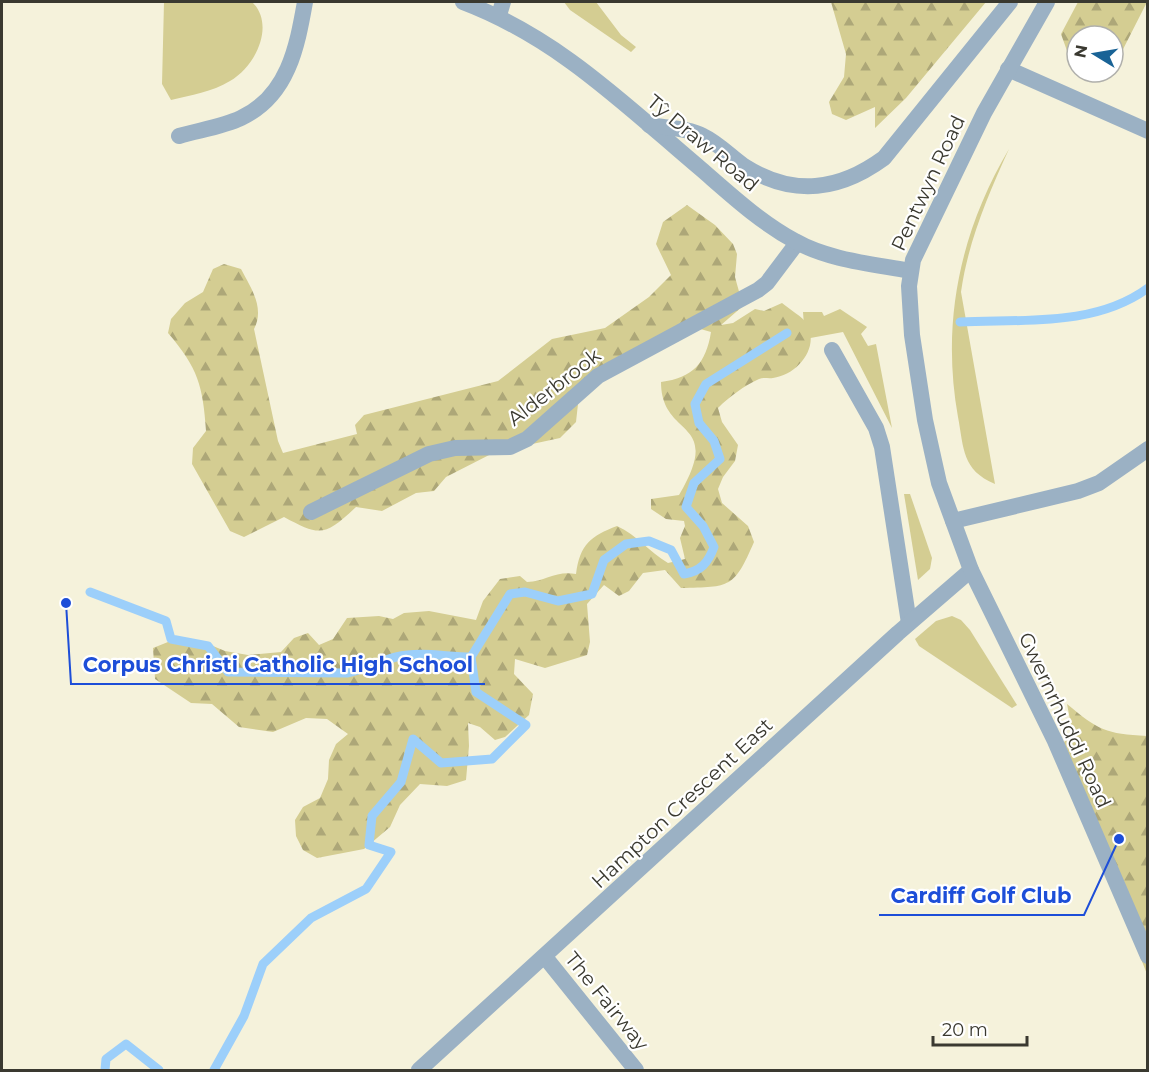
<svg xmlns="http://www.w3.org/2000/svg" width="1149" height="1072" font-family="Montserrat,sans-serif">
<defs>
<pattern id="forest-firs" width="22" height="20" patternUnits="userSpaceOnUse" patternTransform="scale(1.5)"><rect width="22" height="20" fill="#d4cd92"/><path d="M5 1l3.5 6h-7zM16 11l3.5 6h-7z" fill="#ada778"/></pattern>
</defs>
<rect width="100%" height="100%" fill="#f5f2db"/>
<g fill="#d4cd92">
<path d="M164 2H252C276 25 255 67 230 81 212 92 191 95 171 100L162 84Z"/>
<polygon points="564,2 596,2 621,35 636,47 631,52 570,10"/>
<path d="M1009 149C988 195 968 242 961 292L995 484C962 470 964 449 958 417 941 322 960 232 1009 149Z"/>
<polygon points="840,309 867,327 861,334 868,346 876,344 892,428 843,332 805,339 803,312 822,312 824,316"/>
<polygon points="904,494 910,494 932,558 930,569 918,580"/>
<polygon points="952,616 961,620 970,630 1017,705 1012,708 919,646 915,639 936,621"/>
</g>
<g fill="url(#forest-firs)">
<polygon points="831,2 986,2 906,98 875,128 875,107 846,120 832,114 829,102 844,77 846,54"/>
<polygon points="1078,2 1147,2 1113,69 1113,36 1077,36 1077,65 1071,62 1061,34"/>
<path d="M687 205 715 225 733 244 737 254 735 277 743 306 721 325 733 323 755 309 764 311 782 303C789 309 803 317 807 324 820 348 797 375 773 378 768 379 764 377 759 379 744 386 730 396 718 408L722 422 738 445 735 461 723 477 718 489 722 503 748 526 754 542C734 588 731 587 681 588L665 570 643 573 629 591 619 596 604 585 587 604 590 642 587 655 545 668 515 659 514 674 533 694 529 715 505 737 495 740 480 727 468 723 469 746 466 780 447 786 420 784 400 805 390 827 364 849 317 858 303 850 296 836 295 820 303 807 320 798 328 779 329 760 336 744 348 734 327 719 306 718 273 732 239 727 212 704 191 703 155 679 153 648 168 642 201 641 225 651 248 655 281 652 294 638 308 633 319 645 333 639 347 618 379 616 393 619 404 613 429 611 476 620 483 601 500 579 520 576 527 582C546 581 557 570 576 574 580 544 591 536 617 526 637 535 649 552 668 563L685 559 680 538 685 526 684 521 666 519 651 509V499L679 495C725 417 661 440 661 382 693 378 706 363 711 332L697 328 580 386 576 422 560 438 495 452 446 477 434 491 416 493 382 511 356 507C325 536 321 537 284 517L244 537 230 531 192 464 193 448 206 431C203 386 198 368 168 333L171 319 185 303 203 292 213 269 224 264 241 269C251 288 265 308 254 329L278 441 283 453 357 434 355 425 364 415 498 381 552 339 605 328 649 297 671 275 656 244 663 222Z"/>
<path d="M1067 704C1098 730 1106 734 1147 736V974L1114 891 1063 744 1072 730Z"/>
</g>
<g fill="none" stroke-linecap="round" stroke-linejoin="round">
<g stroke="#9ccffa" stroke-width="9">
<path d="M960 322C1023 319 1095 327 1148 288"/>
<path d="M90 592 166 621 171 639 208 646 228 672 347 673C364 670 379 661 396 657 421 651 446 657 471 657"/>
<polyline points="105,1070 106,1059 126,1044 159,1070"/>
<path d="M214 1070 244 1016 263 964 311 918 366 889 391 852 369 845 372 816 401 782 413 739 441 763 492 759 526 725 476 692 471 657 510 594 525 592 558 601 592 594 604 560 626 544 649 541 671 550 684 574C701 571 708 563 714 547L703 526 686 507 694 483 720 459 714 441 699 423 695 404 706 384 787 333"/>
</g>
<path stroke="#9bb1c4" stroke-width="16" d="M179 136C199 130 222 127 241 118 288 96 297 47 305 2"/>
<g stroke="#9bb1c4" stroke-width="16">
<polyline points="499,15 503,2"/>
<polyline points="1008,69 1148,131"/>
<polyline points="832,350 876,428 882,447 909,623"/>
<polyline points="311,512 429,454 455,448 510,447 527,439 598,376 758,290 767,283 797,243"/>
<polyline points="953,521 1078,491 1099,483 1148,449"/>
<polyline points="545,957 636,1070"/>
<polyline points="419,1070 898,633 971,570"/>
</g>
<g stroke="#9bb1c4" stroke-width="16">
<path d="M463 2C558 38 624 104 701 169 731 195 760 222 795 241 828 260 873 264 910 271"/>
<polyline points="1047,2 984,113 913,260 909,286 912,335 925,420 939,483 971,570 1055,741 1148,956"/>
<path d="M649 125C666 128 689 128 703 136 718 143 731 157 744 166 793 197 839 191 884 158L1010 2"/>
</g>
</g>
<g text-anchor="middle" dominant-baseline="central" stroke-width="4.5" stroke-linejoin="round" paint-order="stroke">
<g font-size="20" fill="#3a3930" stroke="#fff">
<text transform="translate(703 143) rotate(40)">Tŷ Draw Road</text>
<text transform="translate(928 183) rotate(-65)">Pentwyn Road</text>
<text transform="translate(554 387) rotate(-38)">Alderbrook</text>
<text transform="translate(1065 720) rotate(65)">Gwernrhuddi Road</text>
<text transform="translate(682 803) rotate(-43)">Hampton Crescent East</text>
<text transform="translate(607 1001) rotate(51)">The Fairway</text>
</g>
</g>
<path fill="none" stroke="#1d4ed8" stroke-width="2" d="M66 603L71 684H485M1119 839L1084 915H879"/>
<g fill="#1d4ed8" stroke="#fff" stroke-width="2">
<circle cx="66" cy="603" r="6"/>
<circle cx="1119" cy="839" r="6"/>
</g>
<g font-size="21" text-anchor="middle" font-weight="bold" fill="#1d4ed8" stroke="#fff" stroke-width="4.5" stroke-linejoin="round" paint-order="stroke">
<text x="278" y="672">Corpus Christi Catholic High School</text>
<text x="981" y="903">Cardiff Golf Club</text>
</g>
<rect width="1149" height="1072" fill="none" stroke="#3a3930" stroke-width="6"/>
<g transform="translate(1095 54) rotate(281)"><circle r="28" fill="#ffffff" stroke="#b0b0ac" stroke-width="1.5"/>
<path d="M0-4.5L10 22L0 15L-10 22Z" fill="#196396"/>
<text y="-9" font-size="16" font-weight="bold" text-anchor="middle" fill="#3a3930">N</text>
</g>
<path d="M933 1036v9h94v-9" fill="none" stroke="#3a3930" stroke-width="3"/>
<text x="942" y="1036" font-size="18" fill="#3a3930" stroke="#ffffff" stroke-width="4.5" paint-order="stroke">20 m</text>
</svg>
